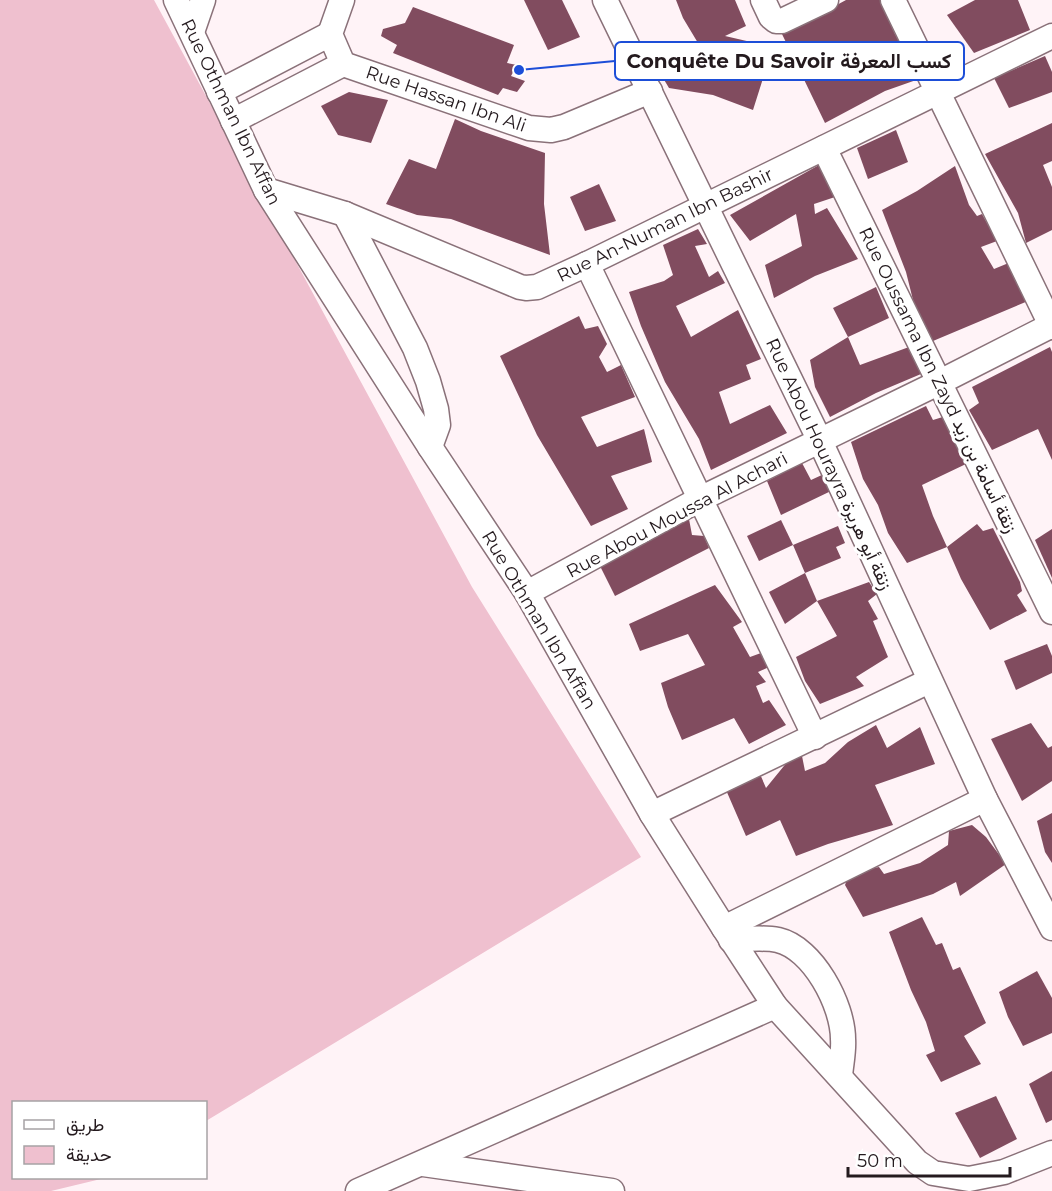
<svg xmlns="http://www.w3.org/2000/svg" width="1052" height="1191" font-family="Montserrat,Vazirmatn,sans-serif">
<rect width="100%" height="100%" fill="#fff3f7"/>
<polygon fill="#efc0cf" points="0,0 154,0 472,587 641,857 206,1121 206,1102 14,1102 14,1178 105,1178 51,1191 0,1191"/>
<g fill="#814c5f">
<polygon points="524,0 562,0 580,37 548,50"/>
<polygon points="676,0 735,0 746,26 725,36 773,47 753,110 713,95 669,88 660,73 701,48 683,18"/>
<polygon points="846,0 880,0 895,34 919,79 885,91 825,123 781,32 811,19"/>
<polygon points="975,0 1018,0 1030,30 974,53 947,15"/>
<polygon points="413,7 514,45 507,63 517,65 511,76 525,81 517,92 503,88 498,95 393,53 397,45 381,36 383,29 405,23"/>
<polygon points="1045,56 1052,72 1052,92 1009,108 994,78"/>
<polygon points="349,92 388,100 371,143 338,135 321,106"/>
<polygon points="455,119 481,131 545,153 544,204 550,255 451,219 417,215 386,204 409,159 436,169"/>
<polygon points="1052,123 1052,161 1043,165 1052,187 1052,230 1026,243 1018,213 985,154"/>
<polygon points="896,130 908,162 868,179 857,148"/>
<polygon points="819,165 835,197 814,204 815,214 827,208 858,259 815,276 774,298 765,265 802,246 796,214 750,241 730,215"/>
<polygon points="955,166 969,205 977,216 982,214 997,241 981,247 994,269 1011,262 1028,301 933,341 914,304 906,272 882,210 917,191"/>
<polygon points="599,184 616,221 585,231 570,197"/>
<polygon points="698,229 707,244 695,246 709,277 718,271 725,283 676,306 691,337 738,310 761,359 746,365 751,379 719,392 730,424 770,405 787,433 711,470 699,439 665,382 641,326 629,292 664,281 673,275 663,245"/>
<polygon points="876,287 889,318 848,337 860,365 909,347 921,374 876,393 830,417 815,387 810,360 848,337 833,308"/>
<polygon points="579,316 585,329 598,326 607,344 599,357 607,372 621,365 635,397 581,417 597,447 644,429 652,462 611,476 628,509 591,526 537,435 500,356"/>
<polygon points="1050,347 1052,352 1052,460 1038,429 992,450 969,410 979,403 972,387"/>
<polygon points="926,406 933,420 946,416 950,434 966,464 922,485 933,516 947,547 907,563 888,533 878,505 863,479 851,442"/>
<polygon points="802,463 811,480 824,474 831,491 781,515 767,481"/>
<polygon points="689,519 692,535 704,536 709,548 615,596 600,566"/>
<polygon points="781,520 793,545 759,561 747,536"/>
<polygon points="977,524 983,531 993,528 1020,582 1022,591 1017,595 1027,611 990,630 961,579 947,547"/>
<polygon points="838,526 845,543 836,547 841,558 805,573 793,545"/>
<polygon points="1052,529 1052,578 1035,540"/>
<polygon points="805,573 817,601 785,624 769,592"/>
<polygon points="869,582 877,594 868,601 878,619 873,621 888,657 856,677 864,686 820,704 805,681 796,657 837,636 817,601"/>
<polygon points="715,585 742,622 733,627 750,657 761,653 769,667 758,672 766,682 756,686 763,703 769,700 786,725 749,744 734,718 682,740 668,707 661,683 705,665 688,634 640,651 629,624"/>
<polygon points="1047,644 1052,656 1052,673 1016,690 1004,661"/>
<polygon points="1031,723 1048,748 1052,746 1052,781 1022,801 991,739"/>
<polygon points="876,725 887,748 920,727 935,764 875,785 893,825 828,844 796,856 780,820 746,836 726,790 760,774 766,788 788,761 802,756 805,771 825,763 848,742"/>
<polygon points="1052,813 1052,863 1045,852 1037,821"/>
<polygon points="972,825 986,837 1006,864 960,896 956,882 933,894 863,917 845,885 850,872 879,867 884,874 920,863 948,845 949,831"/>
<polygon points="922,917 936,945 942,943 953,970 960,967 986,1023 964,1036 981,1064 941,1082 926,1055 935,1051 926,1022 911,990 889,932"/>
<polygon points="1037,971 1052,998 1052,1033 1023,1046 1008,1017 999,992"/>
<polygon points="1052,1071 1052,1120 1046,1123 1029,1084"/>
<polygon points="996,1096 1017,1139 980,1158 955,1113"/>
</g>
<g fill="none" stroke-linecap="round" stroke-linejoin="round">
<defs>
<g id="minor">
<polyline points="176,0 266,190 430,447 527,593 652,814 724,928 775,1006 917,1162 933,1173 969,1179 1004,1172 1052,1153"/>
<polyline points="342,0 330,34 343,64 529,128 551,130 564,127 650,91"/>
<polyline points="605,0 820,441 985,799 1052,928"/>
<polyline points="763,0 771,17 776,21 782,21 826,0"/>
<polyline points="893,0 1052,327"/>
<polyline points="192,32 203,0"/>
<polyline points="219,92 330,34"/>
<polyline points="233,121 343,64"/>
<polyline points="824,148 1052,612"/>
<polyline points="266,190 345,214 520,287 526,288 537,287 587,264 1052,36"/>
<polyline points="345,214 415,348 428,381 436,409 438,425 430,447"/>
<polyline points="587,264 815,737"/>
<polyline points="527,593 700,499 940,382 1052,325"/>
<polyline points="652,814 929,681"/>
<polyline points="724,928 985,799"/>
<path d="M731 940C746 939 763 937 778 940 813 948 843 1005 843 1039 844 1051 841 1064 840 1076"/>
<polyline points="423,1164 612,1191"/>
<polyline points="358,1191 775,1006"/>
</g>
</defs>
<use href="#minor" stroke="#8a7179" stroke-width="27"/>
<use href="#minor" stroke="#fff" stroke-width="24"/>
</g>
<g text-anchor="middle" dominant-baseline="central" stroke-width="6" stroke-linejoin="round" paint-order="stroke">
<g font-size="18" fill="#241a1e" stroke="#fff">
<text transform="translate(446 99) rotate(19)">Rue Hassan Ibn Ali</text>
<text transform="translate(231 112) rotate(64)">Rue Othman Ibn Affan</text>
<text transform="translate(665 225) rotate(-26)">Rue An-Numan Ibn Bashir</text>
<text transform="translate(938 380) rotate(64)">Rue Oussama Ibn Zayd زنقة أسامة بن زيد</text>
<text transform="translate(829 464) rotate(65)">Rue Abou Hourayra زنقة أبو هريرة</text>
<text transform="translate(677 515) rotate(-28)">Rue Abou Moussa Al Achari</text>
<text transform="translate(539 620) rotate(59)">Rue Othman Ibn Affan</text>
</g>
</g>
<path fill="none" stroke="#1d4ed8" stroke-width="2" d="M519 70L615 61"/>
<circle fill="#1d4ed8" stroke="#fff" stroke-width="2" cx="519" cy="70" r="6"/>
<rect fill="#fff" stroke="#1d4ed8" stroke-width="2" x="615" y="42" width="349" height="38" rx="6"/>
<g font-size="20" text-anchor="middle" font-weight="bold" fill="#241a1e">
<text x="789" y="68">Conquête Du Savoir كسب المعرفة</text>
</g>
<rect x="12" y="1101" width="195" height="78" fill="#ffffff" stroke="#a7a3a5" stroke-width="1.5"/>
<rect x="24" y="1120" width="30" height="9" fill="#ffffff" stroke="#a7a3a5" stroke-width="1.5"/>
<text x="66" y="1131" font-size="18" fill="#241a1e">طريق</text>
<rect x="24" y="1146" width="30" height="18" fill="#efc0cf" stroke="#a7a3a5" stroke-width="1.5"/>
<text x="66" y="1161" font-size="18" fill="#241a1e">حديقة</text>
<path d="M848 1167v9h162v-9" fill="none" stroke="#241a1e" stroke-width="3"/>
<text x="857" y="1167" font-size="18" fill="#241a1e" stroke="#ffffff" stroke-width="4.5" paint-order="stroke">50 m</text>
</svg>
